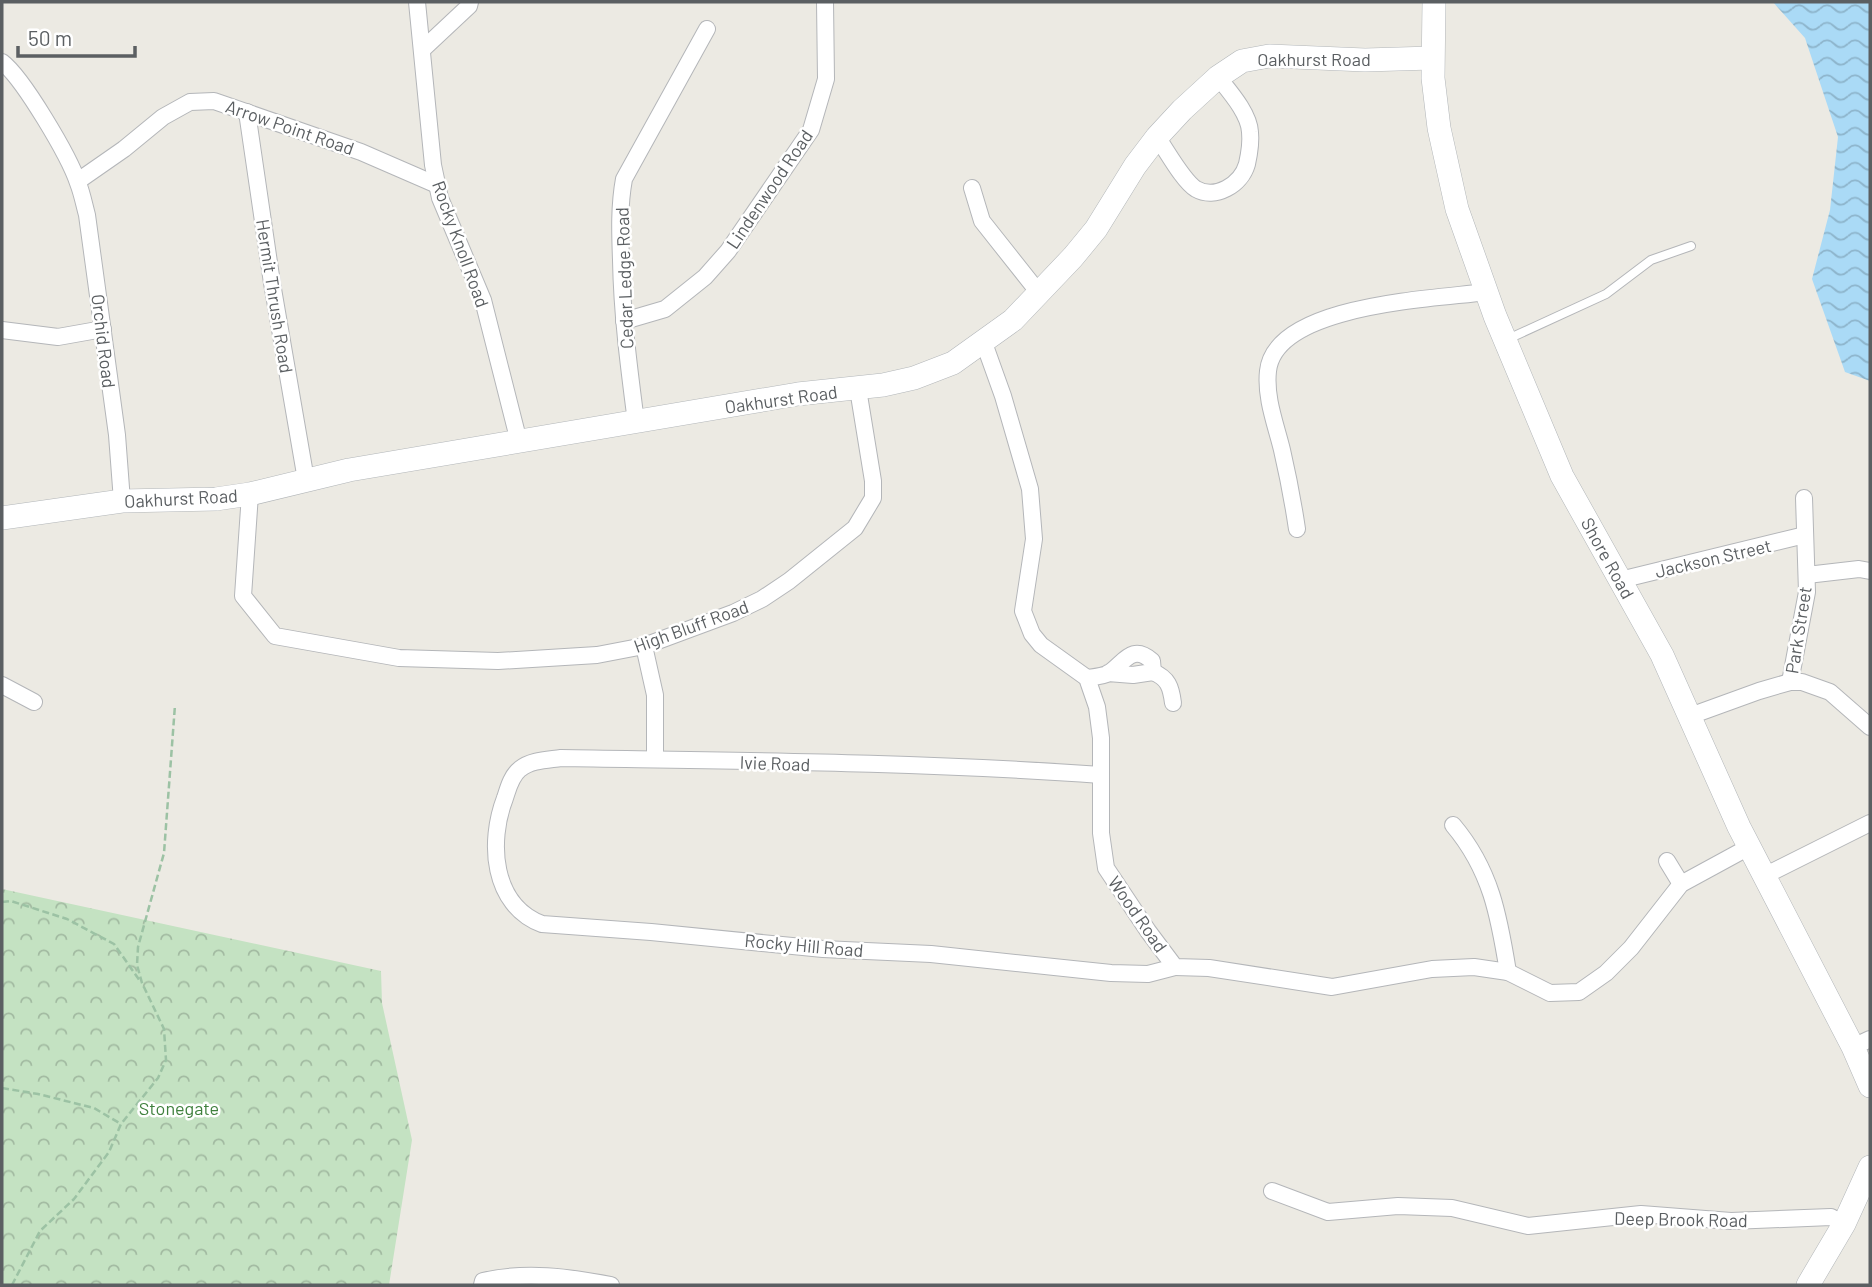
<svg xmlns="http://www.w3.org/2000/svg" width="1872" height="1287" font-family="Barlow,sans-serif">
<defs>
<pattern id="park-crowns" width="20" height="18" patternUnits="userSpaceOnUse" patternTransform="scale(1.75)"><rect width="20" height="18" fill="#c4e2c2"/><path d="M2 6a3 3 0 1 1 6 0M12 15a3 3 0 1 1 6 0" fill="none" stroke="#a2baa1"/></pattern>
<pattern id="water-waves" width="16" height="10" patternUnits="userSpaceOnUse" patternTransform="scale(1.75)"><rect width="16" height="10" fill="#aadaf6"/><path d="M0 5q4-4 8 0t8 0" fill="none" stroke="#8db4cb"/></pattern>
</defs>
<rect width="100%" height="100%" fill="#eceae3"/>
<polygon fill="url(#park-crowns)" points="2,889 381,971 382,1003 412,1140 389,1285 2,1285"/>
<polygon fill="url(#water-waves)" points="1773,2 1870,2 1870,381 1845,372 1812,279 1830,210 1838,137 1805,38"/>
<g fill="none" stroke-linecap="round" stroke-linejoin="round">
<defs>
<polyline id="lane" points="1508,339 1606,294 1651,260 1691,246"/>
<g id="street">
<polyline points="417,2 433,165 440,198 483,300 519,442"/>
<polyline points="422,50 469,6 470,2"/>
<path d="M2 62C23 78 69 156 78 183 82 193 84 204 87 215L117 435 122 501"/>
<polyline points="247,112 272,283 306,480"/>
<path d="M1157 137C1167 151 1183 181 1196 189 1215 200 1241 185 1247 164 1249 155 1251 141 1250 132 1249 113 1229 91 1218 77"/>
<polyline points="78,181 124,149 163,117 190,102 214,101 361,152 437,185"/>
<polyline points="972,188 982,221 1039,293"/>
<polyline points="624,321 665,309 705,277 728,251 811,130 826,79 825,2"/>
<polyline points="2,330 58,337 103,329"/>
<polyline points="984,343 1003,396 1030,489 1034,539 1023,611 1032,634 1041,645 1087,678 1097,707 1101,738 1101,833 1106,868 1148,931 1175,967 1209,968 1332,987 1432,969 1474,967 1508,972 1550,993 1579,992 1606,973 1631,948 1681,884 1749,847"/>
<path d="M636 422C629 368 622 315 621 260 620 233 619 206 624 179L707 29"/>
<polyline points="250,494 243,596 275,636 399,658 498,661 597,655 644,646 733,613 762,599 789,581 855,528 873,498 873,481 858,389"/>
<path d="M1297 529C1293 502 1288 476 1282 450 1276 425 1265 398 1268 371 1275 304 1435 299 1486 292"/>
<polyline points="1807,575 1859,569 1870,571"/>
<polyline points="1620,580 1805,535"/>
<polyline points="644,646 655,695 655,759"/>
<path d="M1153 672C1168 678 1171 687 1173 703"/>
<path d="M1087 678C1094 677 1104 676 1109 673 1124 663 1132 643 1152 661L1153 672 1133 675 1108 673"/>
<polyline points="1790,682 1807,592 1804,498"/>
<polyline points="2,685 34,702"/>
<polyline points="1690,716 1759,691 1790,682 1802,682 1830,692 1870,727"/>
<path d="M1101 775C922 762 741 761 561 758 547 760 531 760 520 769 511 776 508 789 505 798 488 842 492 905 542 924L651 932 823 949 931 954 1111 973 1148 974 1175 967"/>
<path d="M1453 825C1491 870 1499 916 1508 972"/>
<polyline points="1667,861 1681,884"/>
<polyline points="1764,876 1870,823"/>
<polyline points="1853,1047 1870,1039"/>
<polyline points="1272,1191 1328,1212 1398,1206 1452,1208 1528,1226 1641,1214 1731,1221 1831,1217 1844,1224"/>
<path d="M482 1285 483 1281C526 1271 568 1277 611 1285"/>
</g>
<g id="secondary">
<polyline points="1434,2 1433,78 1439,128 1457,209 1495,316 1562,476 1662,655 1739,827 1853,1047 1870,1086"/>
<polyline points="2,518 122,501 216,499 250,494 349,470 798,394 883,385 914,378 953,363 1013,320 1073,257 1096,229 1135,166 1157,137 1182,110 1218,77 1242,61 1269,56 1365,60 1432,58"/>
<polyline points="1808,1285 1844,1224 1870,1167"/>
</g>
</defs>
<use href="#lane" stroke="#b4b6b9" stroke-width="10"/>
<use href="#street" stroke="#b4b6b9" stroke-width="18"/>
<use href="#secondary" stroke="#b2b6b9" stroke-width="24"/>
<g stroke="#9cc2a4" stroke-width="2.5" stroke-dasharray="7 3.5" stroke-linecap="butt">
<polyline points="2,902 11,901 67,919 114,944 140,981"/>
<polyline points="2,1088 38,1094 94,1108 121,1124"/>
<polyline points="12,1285 40,1231 74,1199 109,1152 121,1124 158,1078 166,1060 164,1029 142,983 137,965 138,947 164,853 175,705"/>
</g>
<use href="#lane" stroke="#fff" stroke-width="8"/>
<use href="#street" stroke="#fff" stroke-width="16"/>
<use href="#secondary" stroke="#fff" stroke-width="23"/>
</g>
<g text-anchor="middle" dominant-baseline="central" stroke-width="5" stroke-linejoin="round" paint-order="stroke">
<g font-size="18" fill="#5b5f62" stroke="#fff">
<text x="1314" y="59">Oakhurst Road</text>
<text transform="translate(290 127) rotate(19)">Arrow Point Road</text>
<text transform="translate(769 189) rotate(-56)">Lindenwood Road</text>
<text transform="translate(461 244) rotate(70)">Rocky Knoll Road</text>
<text transform="translate(624 278) rotate(-92)">Cedar Ledge Road</text>
<text transform="translate(275 296) rotate(81)">Hermit Thrush Road</text>
<text transform="translate(104 341) rotate(83)">Orchid Road</text>
<text transform="translate(781 399) rotate(-8)">Oakhurst Road</text>
<text transform="translate(181 498) rotate(-3)">Oakhurst Road</text>
<text transform="translate(1608 558) rotate(61)">Shore Road</text>
<text transform="translate(1713 558) rotate(-13)">Jackson Street</text>
<text transform="translate(691 626) rotate(-20)">High Bluff Road</text>
<text transform="translate(1798 630) rotate(-81)">Park Street</text>
<text transform="translate(775 763) rotate(2)">Ivie Road</text>
<text transform="translate(1138 914) rotate(55)">Wood Road</text>
<text transform="translate(804 945) rotate(5)">Rocky Hill Road</text>
<text transform="translate(1681 1219) rotate(1)">Deep Brook Road</text>
</g>
<g font-size="18" fill="#3f803d" stroke="#fff">
<text x="179" y="1108">Stonegate</text>
</g>
</g>
<rect width="1872" height="1287" fill="none" stroke="#5b5f62" stroke-width="7"/>
<path d="M18 46v10h117v-10" fill="none" stroke="#5b5f62" stroke-width="3.5"/>
<text x="28" y="46" font-size="21" fill="#5b5f62" stroke="#ffffff" stroke-width="5" paint-order="stroke">50 m</text>
</svg>
